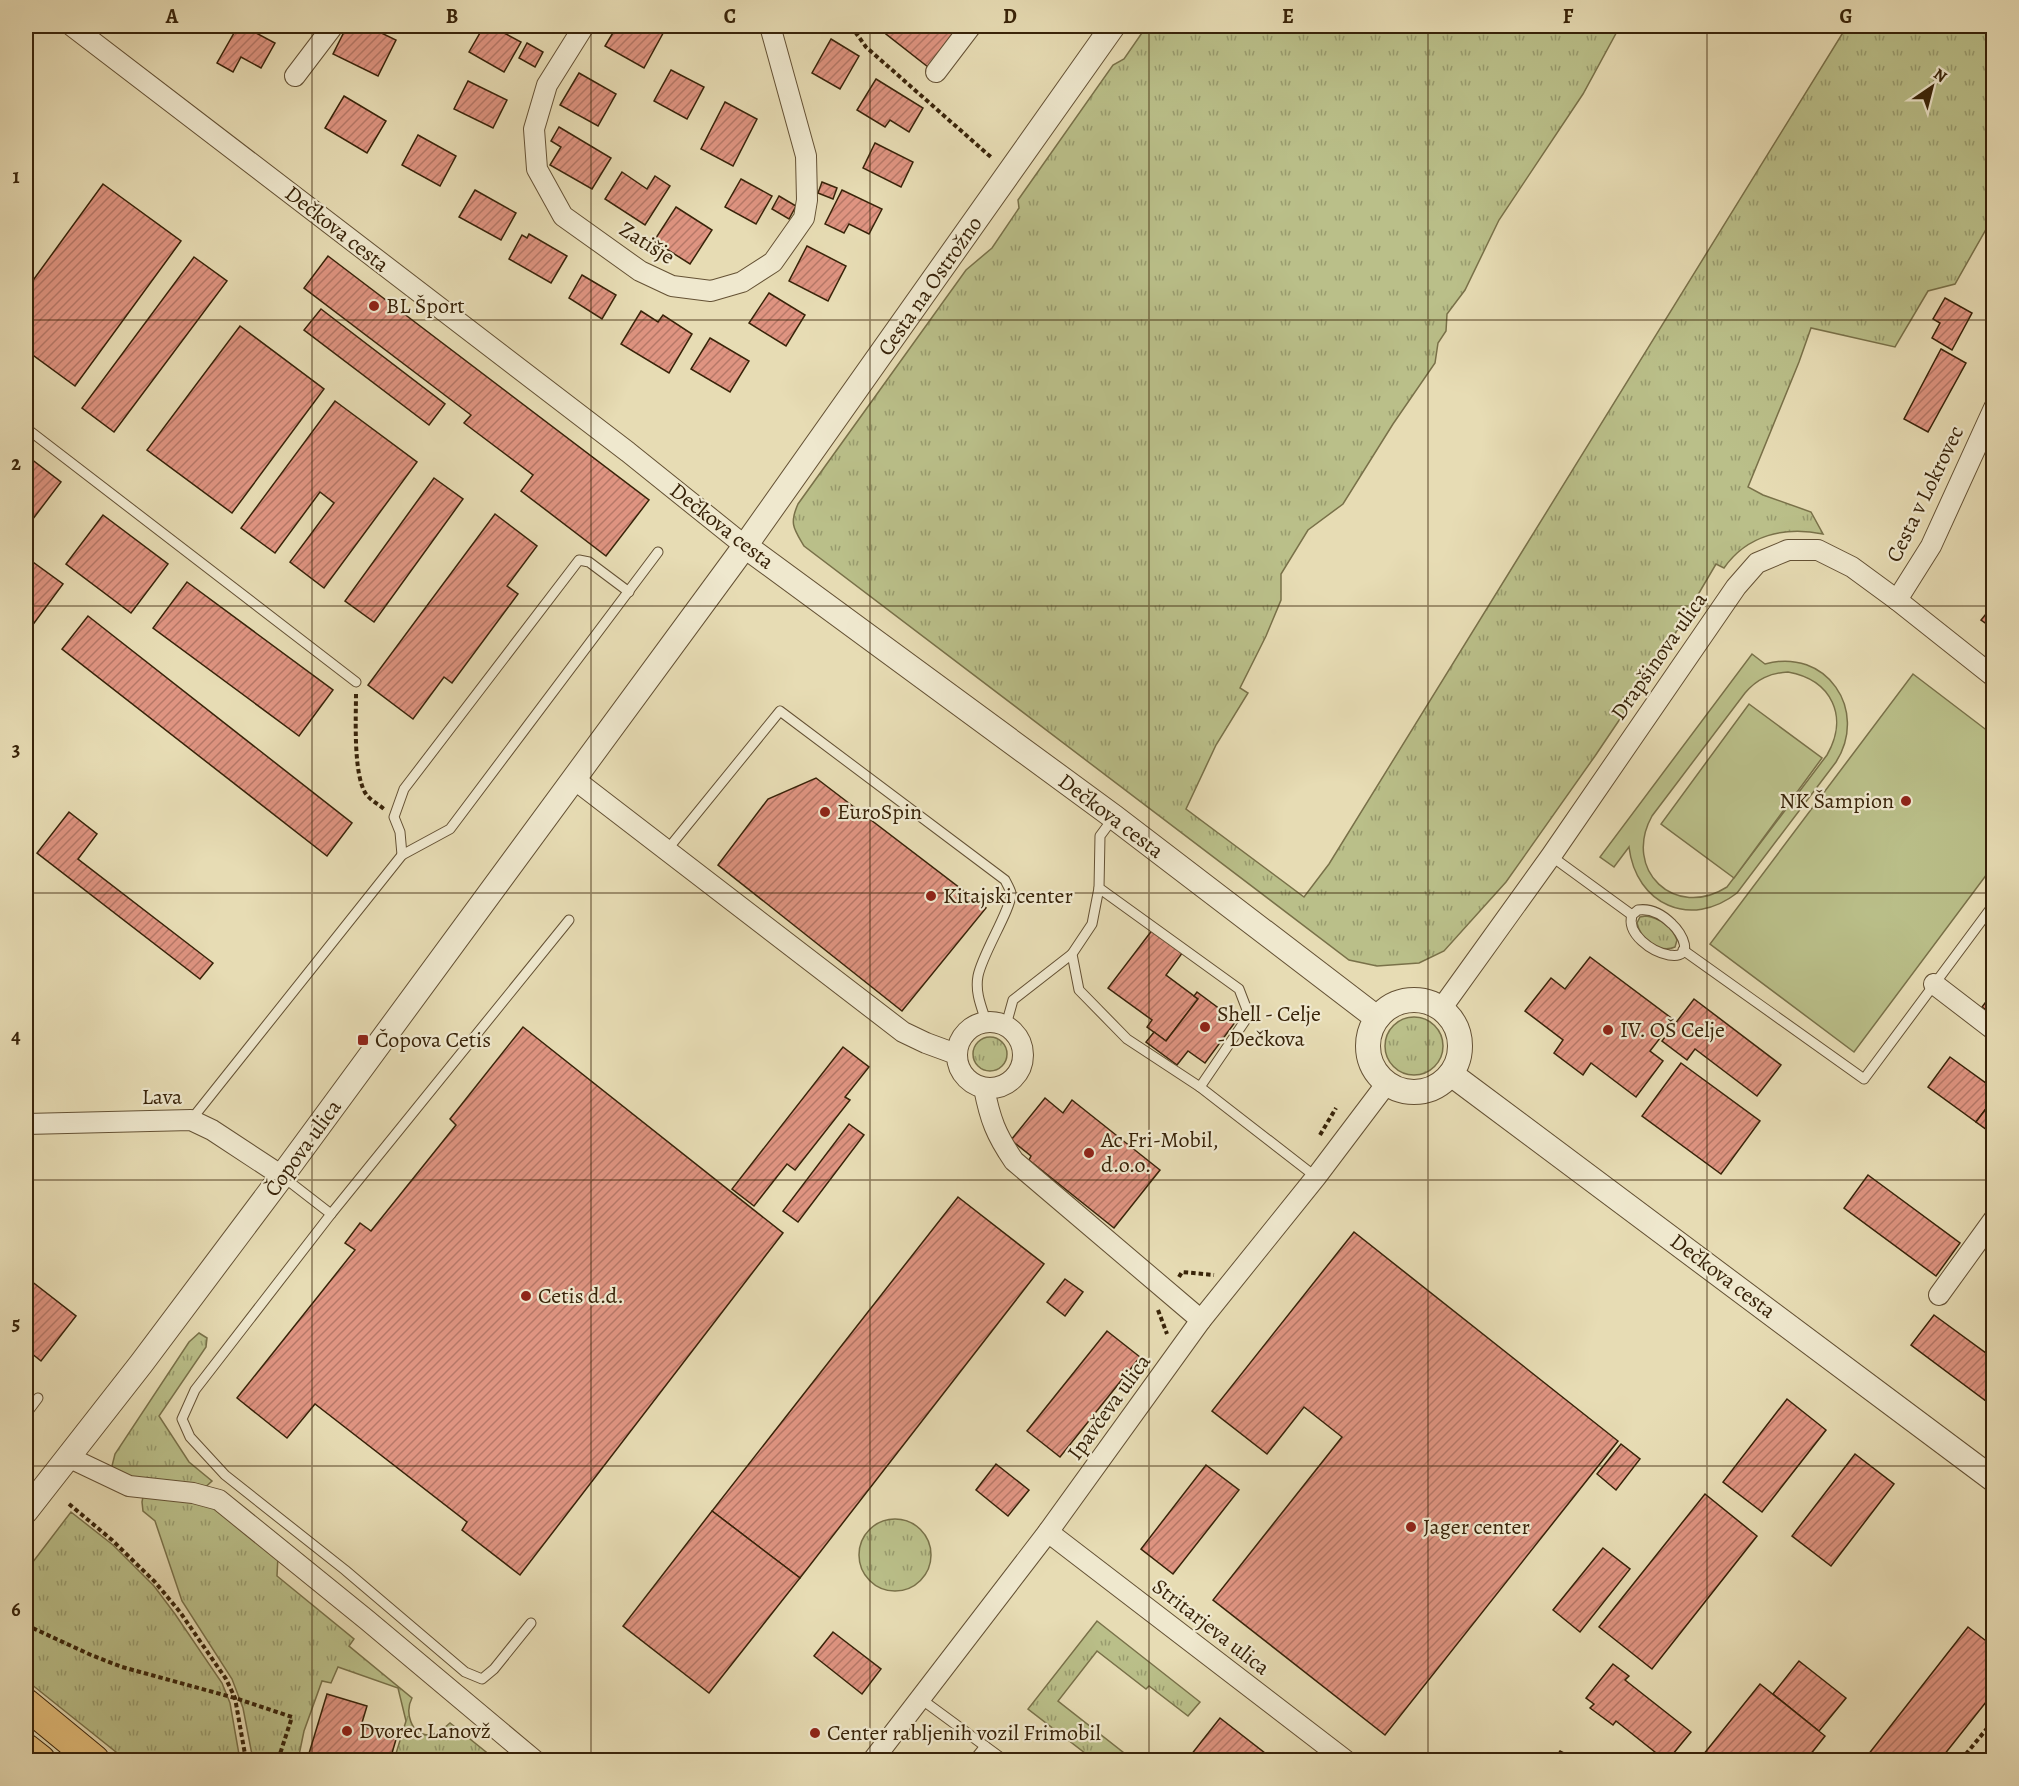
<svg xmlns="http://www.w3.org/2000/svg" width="2019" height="1786" font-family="Alegreya,serif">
<defs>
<pattern id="grass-tufts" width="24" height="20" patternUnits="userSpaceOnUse" patternTransform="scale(1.5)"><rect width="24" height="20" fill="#babf89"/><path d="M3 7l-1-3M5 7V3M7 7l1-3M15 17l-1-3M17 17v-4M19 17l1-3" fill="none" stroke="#989b6e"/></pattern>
<pattern id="building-hatch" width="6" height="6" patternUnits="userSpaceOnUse" patternTransform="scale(1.5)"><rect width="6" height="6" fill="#df9481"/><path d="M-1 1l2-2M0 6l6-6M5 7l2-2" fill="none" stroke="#b67868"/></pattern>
</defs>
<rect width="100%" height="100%" fill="#e7dcb4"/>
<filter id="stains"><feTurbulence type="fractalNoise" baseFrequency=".00333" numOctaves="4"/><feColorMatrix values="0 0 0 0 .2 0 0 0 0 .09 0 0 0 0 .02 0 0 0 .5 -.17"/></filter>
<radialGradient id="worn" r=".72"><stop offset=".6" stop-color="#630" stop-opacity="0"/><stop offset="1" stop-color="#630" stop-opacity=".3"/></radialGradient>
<g fill="url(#grass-tufts)" stroke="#797149" stroke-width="1.5">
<path d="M1144 26H1620L1583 94 1499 220 1465 290 1447 314 1446 331 1438 343 1435 363 1393 424 1343 504 1308 530 1281 574V600L1266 636 1240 688 1248 693 1216 745 1186 809 1304 897 1329 864 1847 26H1993V217L1955 284 1928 291 1895 347 1811 328 1799 362 1748 487 1763 495 1811 512 1823 534C1785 526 1747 535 1724 568L1716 564 1659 661 1595 756 1506 882 1444 951 1419 963 1377 966 1349 960 804 546C794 529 789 524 798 504L966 270 992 248 1019 208 1018 200 1113 65 1124 59 1144 30Z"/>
<path d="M1646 916C1660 918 1672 927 1677 940L1675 947C1659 954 1640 938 1637 923L1640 917Z"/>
<circle cx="1414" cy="1046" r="29"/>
<circle cx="990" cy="1054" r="17"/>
<path d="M199 1333 207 1338 206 1347 159 1416 189 1462 212 1481 198 1494 278 1555 277 1576 354 1639 349 1646 412 1698C405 1711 410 1735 429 1735 437 1735 444 1728 450 1723L496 1760H394L406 1721 398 1688 338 1667 331 1683 322 1681 304 1731 298 1760H253L243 1708 232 1679 182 1601 155 1521 143 1511 142 1502 144 1491 111 1470 115 1454 189 1342Z"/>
<polygon points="71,1512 113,1545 154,1586 175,1614 222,1683 230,1703 240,1760 126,1760 26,1680 26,1571"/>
<circle cx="895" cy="1555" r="36"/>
<polygon points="1097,1621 1200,1702 1188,1716 1149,1686 1146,1689 1097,1651 1058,1701 1133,1760 1094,1760 1028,1709"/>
</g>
<g fill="#babf89" stroke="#797149" stroke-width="1.5" fill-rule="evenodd">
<path d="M1752 654 1765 664C1826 647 1869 710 1836 762L1737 893C1691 929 1636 905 1629 847L1614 867 1600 857ZM1788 672C1832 680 1849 717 1827 755L1727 887C1675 920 1622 870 1652 816L1745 693C1757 679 1770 673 1788 672Z"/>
<polygon points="1913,674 1993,735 1993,866 1854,1052 1710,944"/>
<polygon points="1749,704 1822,758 1734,878 1661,824"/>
</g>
<g fill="url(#building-hatch)" stroke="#382309" stroke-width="1.5">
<polygon points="238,26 243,26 275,43 261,68 241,57 233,72 217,63"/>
<polygon points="347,26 367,26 396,40 378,76 333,54"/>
<polygon points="484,26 491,26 521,42 504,72 469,52"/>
<polygon points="617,26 667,26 644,68 605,46"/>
<polygon points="892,26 959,26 928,67 886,34"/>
<polygon points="831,39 859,56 840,89 812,73"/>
<polygon points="527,43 543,52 535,67 519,58"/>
<polygon points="671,70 704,87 687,119 654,101"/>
<polygon points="579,73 616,94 598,126 560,105"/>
<polygon points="876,79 923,108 909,132 890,120 885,127 857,110"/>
<polygon points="468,81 507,100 493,128 454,109"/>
<polygon points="344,96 386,121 367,153 325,128"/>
<polygon points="725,102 757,119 733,166 701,149"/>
<polygon points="559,127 611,158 592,189 550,165 561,147 551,141"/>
<polygon points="418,135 456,156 440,186 402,165"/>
<polygon points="875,143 913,162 901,187 863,168"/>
<polygon points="622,172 647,189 655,176 670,186 645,225 605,199"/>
<polygon points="741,179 772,196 756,224 725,207"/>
<polygon points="822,182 837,188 833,199 818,193"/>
<polygon points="103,184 181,241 75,386 26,350 26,290"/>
<polygon points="475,190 516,213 501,240 459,217"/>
<polygon points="842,190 882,209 869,234 849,224 844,233 825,224"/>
<polygon points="779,196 796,206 789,219 772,209"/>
<polygon points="676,207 712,230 690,264 654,241"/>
<polygon points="529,234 567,256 551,283 509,259 522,235 527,238"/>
<polygon points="807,246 846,266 828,301 789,281"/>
<polygon points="328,256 649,500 606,556 521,491 533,475 464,423 471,415 304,288"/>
<polygon points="194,257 227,281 114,432 82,408"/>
<polygon points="582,275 616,295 602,319 569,298"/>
<polygon points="769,293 805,315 786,346 749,323"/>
<polygon points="1945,298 1972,313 1952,350 1932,338 1940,323 1933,319"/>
<polygon points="321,309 445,404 429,425 304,330"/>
<polygon points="641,311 658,322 663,315 692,334 669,373 621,344"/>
<polygon points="240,326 324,389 232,513 147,450"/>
<polygon points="710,338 749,361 730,392 691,369"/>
<polygon points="1941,349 1966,363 1928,432 1904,419"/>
<polygon points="335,401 417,462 324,588 290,562 334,503 320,492 275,553 241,528"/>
<polygon points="26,455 61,482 26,528"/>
<polygon points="434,478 463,499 374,622 345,601"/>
<polygon points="495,514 537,546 507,586 518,594 452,683 444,677 413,719 368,685"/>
<polygon points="103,515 168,564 131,613 66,564"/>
<polygon points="26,557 63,584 26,634"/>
<polygon points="187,582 333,690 299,736 153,628"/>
<polygon points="1994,604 1994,629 1981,620"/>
<polygon points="88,616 352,823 327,856 62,649"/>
<polygon points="816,778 986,908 902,1011 718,865 768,799"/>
<polygon points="69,812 97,834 78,859 213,963 200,979 37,853"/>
<polygon points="1153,929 1183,952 1166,975 1198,999 1166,1041 1147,1027 1152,1020 1108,988"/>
<polygon points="1590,957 1674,1020 1650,1051 1663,1061 1636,1097 1591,1063 1583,1075 1554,1053 1563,1040 1525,1011 1551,978 1565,989"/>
<polygon points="1994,991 1994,1015 1982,1007"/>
<polygon points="1197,992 1236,1021 1205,1063 1188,1051 1177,1065 1146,1042 1154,1032 1166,1041 1198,999 1194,996"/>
<polygon points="1694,999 1781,1065 1757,1096 1695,1049 1687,1060 1662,1041"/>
<polygon points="523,1027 783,1233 520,1575 462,1530 467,1522 315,1404 287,1438 237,1398 355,1250 345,1243 360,1223 371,1231 456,1125 450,1119"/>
<polygon points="843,1047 869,1067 845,1097 850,1100 795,1170 787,1164 754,1206 732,1189"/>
<polygon points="1950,1057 1994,1089 1994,1098 1976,1122 1928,1087"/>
<polygon points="1681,1063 1760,1121 1721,1174 1642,1116"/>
<polygon points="1045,1098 1063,1113 1072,1100 1160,1170 1114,1228 1029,1160 1031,1156 1011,1140"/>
<polygon points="1994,1098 1994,1135 1976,1122"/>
<polygon points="849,1124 864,1135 798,1222 783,1211"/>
<polygon points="1868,1175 1960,1243 1936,1276 1844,1208"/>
<polygon points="958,1197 1044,1264 800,1578 712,1511"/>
<polygon points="1354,1232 1618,1441 1385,1735 1213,1600 1342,1437 1304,1407 1267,1454 1212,1411"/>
<polygon points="26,1277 76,1316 41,1361 26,1349"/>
<polygon points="1065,1279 1083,1292 1065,1316 1047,1302"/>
<polygon points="1934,1315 1994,1359 1994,1407 1911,1345"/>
<polygon points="1107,1331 1140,1357 1060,1457 1027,1431"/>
<polygon points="1787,1399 1826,1430 1762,1512 1723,1482"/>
<polygon points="1621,1444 1640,1459 1616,1490 1597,1474"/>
<polygon points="1855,1454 1894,1484 1831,1566 1792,1536"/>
<polygon points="996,1464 1029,1490 1008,1516 976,1490"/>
<polygon points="1206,1465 1239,1490 1173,1574 1141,1549"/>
<polygon points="1705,1494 1757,1536 1652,1669 1599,1627"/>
<polygon points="712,1511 800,1578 709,1693 623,1626"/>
<polygon points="1603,1548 1630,1569 1580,1632 1553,1610"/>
<polygon points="1968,1627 1994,1647 1994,1692 1940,1760 1864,1760"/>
<polygon points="833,1632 881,1669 862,1694 814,1656"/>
<polygon points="1799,1661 1846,1698 1819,1731 1773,1694"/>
<polygon points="1613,1664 1629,1676 1625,1680 1691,1732 1668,1760 1665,1760 1616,1721 1613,1725 1590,1708 1594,1704 1586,1698"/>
<polygon points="1760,1684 1825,1736 1806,1760 1699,1760"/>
<polygon points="327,1694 367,1706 361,1726 397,1736 390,1760 307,1760"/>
<polygon points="1220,1718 1270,1757 1268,1760 1187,1760"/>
<polygon points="1560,1751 1577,1760 1554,1760"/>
</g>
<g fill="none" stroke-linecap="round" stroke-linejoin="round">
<defs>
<g id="service">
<polyline points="26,428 356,682"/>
<polyline points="1114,817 1100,836 1099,888 1239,989 1249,1015 1200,1087"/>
<path d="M667 850 780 711 1005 880C1007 884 1010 889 1011 893 1012 908 982 954 978 976 975 992 981 1006 986 1021"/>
<polyline points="402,855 400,832 394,817 404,789 579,560 589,562 629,592"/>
<polyline points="1551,856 1632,915"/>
<polyline points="1099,888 1092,924 1072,954 1079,990 1127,1039 1200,1087 1316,1177"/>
<path d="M1638 910C1651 908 1663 915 1672 924 1682 933 1696 959 1669 955 1652 952 1626 934 1632 915Z"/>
<polyline points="1683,950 1864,1079 1994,904"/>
<polyline points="1006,1025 1013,1000 1072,954"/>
<polyline points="191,1120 402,855 450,829 658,552"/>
<polyline points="282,1176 331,1214 569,920"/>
<polyline points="331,1214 195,1390 182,1419 190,1437 225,1475 345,1570 465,1672 482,1679 494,1669 531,1623"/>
<polyline points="26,1414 38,1398"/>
<polyline points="921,1699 1004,1760"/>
<polyline points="974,1760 985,1746"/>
</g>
<g id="minor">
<polyline points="72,26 628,452 745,546"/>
<polyline points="584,26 547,85 534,129 537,169 563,216 640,271 672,286 711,291 742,282 773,262 804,218 807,200 806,156 770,26"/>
<polyline points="936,72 971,26"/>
<polyline points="295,76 333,26"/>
<polyline points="1897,600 1931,546 1994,408"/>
<polyline points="574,779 903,1032 926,1043 956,1054"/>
<polyline points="1934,984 1994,1030"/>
<polyline points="1441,1009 1551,856 1736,587 1757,563 1788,550 1818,550 1852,567 1897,600 1994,677"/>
<circle cx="990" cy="1055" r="33"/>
<path d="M984 1088C990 1119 996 1135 1014 1161L1201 1320"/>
<polyline points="26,1124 191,1120 212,1130 282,1176"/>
<polyline points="1939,1295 1994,1219"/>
<polyline points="68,1457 129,1486 193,1493 219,1500 367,1620 534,1760"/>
<polyline points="1048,1532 1345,1760"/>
<polyline points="873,1760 1048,1532 1201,1320 1316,1177 1387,1083"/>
</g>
<g id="tertiary">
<polyline points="745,546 1114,817 1377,1018"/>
<circle cx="1414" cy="1046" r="46"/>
<polyline points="1451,1074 1994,1480"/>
<polyline points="26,1511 141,1364 282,1176 745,546 1113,26"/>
</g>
<g id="primary">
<polyline points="26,1704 94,1760"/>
<polyline points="26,1749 40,1760"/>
</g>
</defs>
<use href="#service" stroke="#645134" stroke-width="11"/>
<use href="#minor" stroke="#645134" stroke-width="22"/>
<use href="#tertiary" stroke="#645134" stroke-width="26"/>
<use href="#primary" stroke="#382309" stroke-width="32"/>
<g stroke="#382309" stroke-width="4" stroke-dasharray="4.5 3" stroke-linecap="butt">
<polyline points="851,26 866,47 992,158"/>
<path d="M356 694C356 717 353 775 366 794 370 800 378 804 384 809"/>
<polyline points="1320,1135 1336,1108"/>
<polyline points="1179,1277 1182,1272 1214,1275"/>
<polyline points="1158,1310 1167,1334"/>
<polyline points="69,1504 112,1540 155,1582 180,1612 226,1679 235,1698 246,1760"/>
<polyline points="26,1625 91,1655 122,1667 235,1698 292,1717 278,1760"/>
<polyline points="1961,1760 1994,1720"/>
</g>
<use href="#service" stroke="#efe8ce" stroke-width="9"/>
<use href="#minor" stroke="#efe8ce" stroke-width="20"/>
<use href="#tertiary" stroke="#efe8ce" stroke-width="24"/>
<use href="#primary" stroke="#e4be7a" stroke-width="30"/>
</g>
<path fill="none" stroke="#382309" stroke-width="1.5" stroke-opacity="0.55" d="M312 26V1760M591 26V1760M870 26V1760M1149 26V1760M1428 26V1760M1707 26V1760M26 320H1994M26 606H1994M26 893H1994M26 1180H1994M26 1466H1994"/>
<g fill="#8f2418" stroke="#efe8ce" stroke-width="2">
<circle cx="374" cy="306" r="6"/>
<circle cx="1906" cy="801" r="6"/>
<circle cx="825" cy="812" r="6"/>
<circle cx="931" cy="896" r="6"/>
<circle cx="1205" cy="1027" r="6"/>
<circle cx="1608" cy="1030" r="6"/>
<rect x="357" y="1034" width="12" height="12" rx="3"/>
<circle cx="1089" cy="1153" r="6"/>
<circle cx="526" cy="1296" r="6"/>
<circle cx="1411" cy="1527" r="6"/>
<circle cx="347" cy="1731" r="6"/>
<circle cx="815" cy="1733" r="6"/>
</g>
<g text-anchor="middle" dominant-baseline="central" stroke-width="4.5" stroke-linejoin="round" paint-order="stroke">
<g font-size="22" fill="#382309" stroke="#efe8ce">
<text transform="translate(337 229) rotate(38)">Dečkova cesta</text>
<text transform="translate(647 243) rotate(32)">Zatišje</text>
<text transform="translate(930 286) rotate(-55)">Cesta na Ostrožno</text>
<text transform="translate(1925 494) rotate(-64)">Cesta v Lokrovec</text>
<text transform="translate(722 526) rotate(38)">Dečkova cesta</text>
<text transform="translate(1659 656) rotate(-55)">Drapšinova ulica</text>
<text transform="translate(1111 816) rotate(37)">Dečkova cesta</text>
<text x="162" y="1097">Lava</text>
<text transform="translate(303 1148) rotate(-54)">Čopova ulica</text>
<text transform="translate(1723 1276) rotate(37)">Dečkova cesta</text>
<text transform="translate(1109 1407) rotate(-54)">Ipavčeva ulica</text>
<text transform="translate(1211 1627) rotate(38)">Stritarjeva ulica</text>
</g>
<g font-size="22" fill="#382309" stroke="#efe8ce" text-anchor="start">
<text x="386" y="306">BL Šport</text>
<text x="1894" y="801" text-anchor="end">NK Šampion</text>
<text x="837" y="812">EuroSpin</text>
<text x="943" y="896">Kitajski center</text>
<text x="1217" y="1014">Shell - Celje<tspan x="1217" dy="25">- Dečkova</tspan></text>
<text x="1620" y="1030">IV. OŠ Celje</text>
<text x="375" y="1040">Čopova Cetis</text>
<text x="1101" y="1140">Ac Fri-Mobil,<tspan x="1101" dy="25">d.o.o.</tspan></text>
<text x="538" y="1296">Cetis d.d.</text>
<text x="1423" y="1527">Jager center</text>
<text x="359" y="1731">Dvorec Lanovž</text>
<text x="827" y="1733">Center rabljenih vozil Frimobil</text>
</g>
</g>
<rect width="2019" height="1786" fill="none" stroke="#e7dcb4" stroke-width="66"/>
<g transform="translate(1932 87) rotate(35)" stroke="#efe8ce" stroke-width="4.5" paint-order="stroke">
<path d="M0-4.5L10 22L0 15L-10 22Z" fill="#382309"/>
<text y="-9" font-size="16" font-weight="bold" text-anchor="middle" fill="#382309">N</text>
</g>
<rect x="33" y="33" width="1953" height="1720" fill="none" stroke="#382309" stroke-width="2"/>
<g font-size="20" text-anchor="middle" font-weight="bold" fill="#382309">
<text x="172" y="23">A</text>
<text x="452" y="23">B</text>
<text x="730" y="23">C</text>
<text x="1010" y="23">D</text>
<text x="1288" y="23">E</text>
<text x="1568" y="23">F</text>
<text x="1846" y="23">G</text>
<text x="16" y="183">1</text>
<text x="16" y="470">2</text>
<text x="16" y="756">3</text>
<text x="16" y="1043">4</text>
<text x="16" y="1330">5</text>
<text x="16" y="1616">6</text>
</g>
<rect width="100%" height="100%" filter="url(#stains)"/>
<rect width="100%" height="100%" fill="url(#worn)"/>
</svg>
